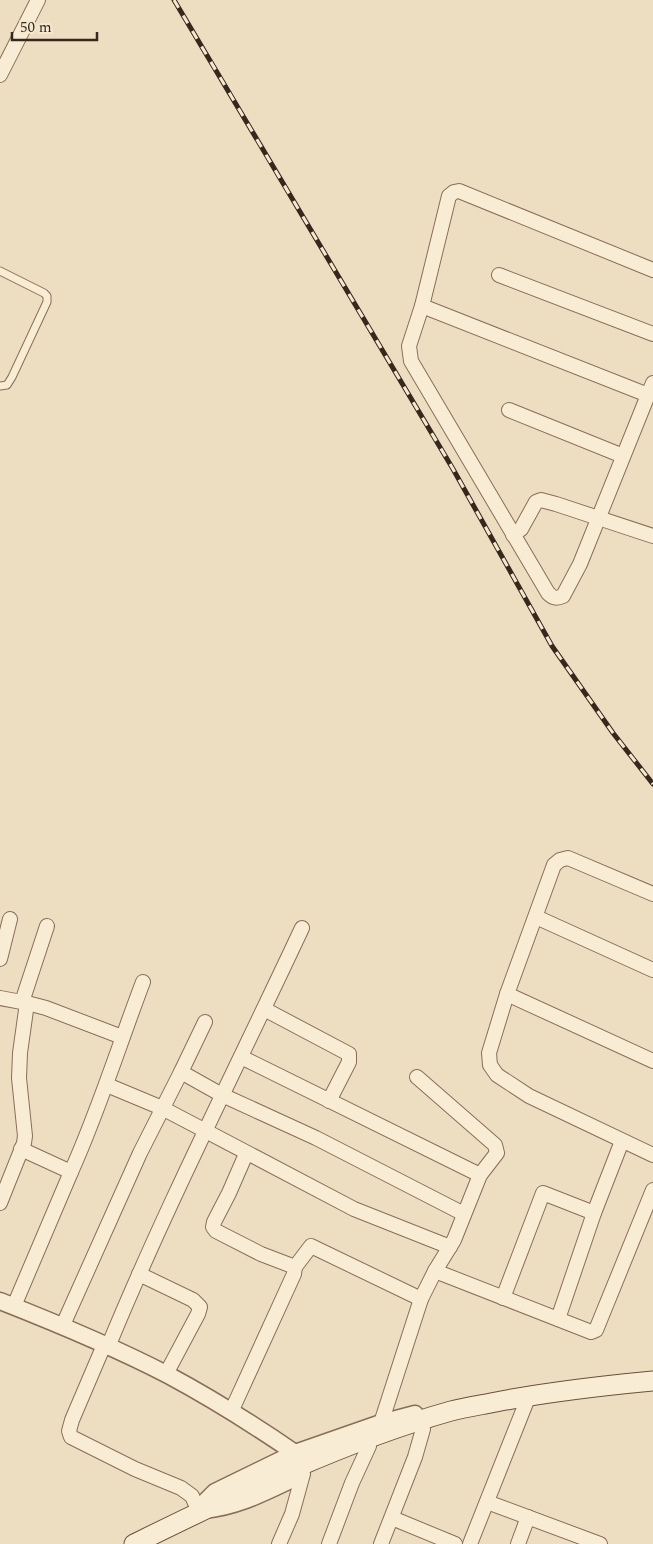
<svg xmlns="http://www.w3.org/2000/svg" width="653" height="1544" font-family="Spectral,serif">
<rect width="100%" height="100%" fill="#eedec1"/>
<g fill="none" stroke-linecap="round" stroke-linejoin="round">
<defs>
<polyline id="service" points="0,271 44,293 47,296 47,302 12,377 7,385 0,386"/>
<g id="minor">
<polyline points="0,75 38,0"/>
<polyline points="653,270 459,191 454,192 449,196 422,306 648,395 653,383"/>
<polyline points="499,275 653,334"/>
<path d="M422 306 409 346 411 361 548 593C553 598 556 599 563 596L580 564 648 395"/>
<polyline points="509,410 623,456"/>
<polyline points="513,535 521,529 536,502 541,500 556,504 653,536"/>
<polyline points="653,894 568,858 560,860 554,865 507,994 489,1053 490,1065 497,1075 529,1096 653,1155"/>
<polyline points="536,917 653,970"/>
<polyline points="0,959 10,919"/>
<polyline points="507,994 653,1061"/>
<polyline points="0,998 27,1003 20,1053 19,1078 25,1136 24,1143 0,1203"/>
<polyline points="22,1002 47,926"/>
<polyline points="27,1003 46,1008 122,1037"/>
<polyline points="264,1009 349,1054 349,1062 329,1101"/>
<polyline points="205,1022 181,1072 222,1095 316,1138 464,1214"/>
<polyline points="241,1057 480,1175"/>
<polyline points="107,1085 162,1108 354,1209 450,1247"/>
<polyline points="246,1154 229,1193 214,1222 213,1227 216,1231 261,1254 295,1267"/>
<path d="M71 1172C99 1110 119 1045 143 982"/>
<polyline points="435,1271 591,1332 596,1330 653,1190"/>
<polyline points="139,1274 193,1300 200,1307 198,1314 166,1374"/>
<polyline points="503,1298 543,1193 594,1213"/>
<polyline points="14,1306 71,1172 21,1149"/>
<polyline points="558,1319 594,1213 622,1141"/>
<polyline points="63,1325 140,1153 181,1072"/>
<polyline points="104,1345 72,1420 69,1431 71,1437 135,1469 181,1488 192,1496 199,1512"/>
<path d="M108 1347C167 1204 237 1067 302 928"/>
<polyline points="231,1412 294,1274 295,1267 311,1246 421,1299"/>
<polyline points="381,1423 421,1299 435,1271 454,1240 480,1175 497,1153 495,1145 417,1077"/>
<polyline points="487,1502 600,1544"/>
<polyline points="392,1518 455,1544"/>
<polyline points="279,1544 292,1514 303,1474"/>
<polyline points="329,1544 352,1483 369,1446"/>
<polyline points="381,1544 415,1457 423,1429"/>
<polyline points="470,1544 526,1403"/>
<polyline points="518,1544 528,1517"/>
</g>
<g id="tertiary">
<path d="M0 1301C56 1323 114 1347 168 1375 211 1398 254 1425 295 1453"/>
<path d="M301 1475C269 1490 239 1507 203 1510L206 1501 215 1492 295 1453 381 1423 415 1414"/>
</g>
<path id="secondary" d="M134 1544C236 1494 341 1442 451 1411 466 1407 481 1405 496 1402 548 1392 600 1386 653 1381"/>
</defs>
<use href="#service" stroke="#886e59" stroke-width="9"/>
<use href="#minor" stroke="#886e59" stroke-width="16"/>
<use href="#tertiary" stroke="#886e59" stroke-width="19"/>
<use href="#secondary" stroke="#69503c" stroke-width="21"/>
<use href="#service" stroke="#f9ecd4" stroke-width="7"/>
<use href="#minor" stroke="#f9ecd4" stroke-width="14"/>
<use href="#tertiary" stroke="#f9ecd4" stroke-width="16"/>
<use href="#secondary" stroke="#f9ecd4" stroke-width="19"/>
<defs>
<polyline id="rail" points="174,0 453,469 552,646 613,733 653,784"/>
</defs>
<use href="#rail" stroke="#37281d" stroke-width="5"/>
<use href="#rail" stroke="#f5e8d1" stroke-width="3" stroke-dasharray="9" stroke-linecap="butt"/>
</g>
<path d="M12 32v8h85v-8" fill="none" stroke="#37281d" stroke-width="2.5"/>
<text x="20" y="32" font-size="15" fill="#37281d" stroke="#f5e8d1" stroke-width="4" paint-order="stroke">50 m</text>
</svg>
